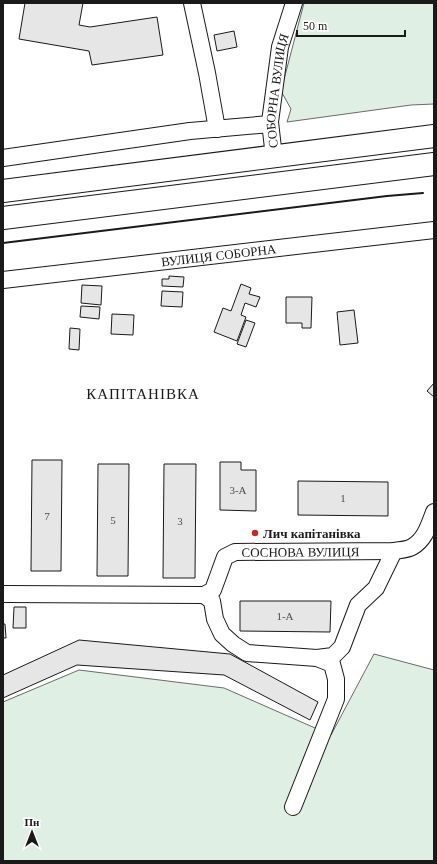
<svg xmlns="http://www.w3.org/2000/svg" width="437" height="864" font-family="'Times New Roman',serif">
<rect width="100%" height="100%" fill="#fff"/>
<g fill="#e0efe3" stroke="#6a6a6a">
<polygon points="304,3 434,3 434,104 411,105 287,122 291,109 281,91"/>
<polygon points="374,654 434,670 434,861 3,861 3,702 79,670 224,688 331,735"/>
</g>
<g fill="#e6e6e6" stroke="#1a1a1a">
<polygon points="25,3 83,3 79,25 90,27 157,17 163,55 92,65 89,51 19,39"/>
<polygon points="234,31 237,47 217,51 214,35"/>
<polygon points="169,276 184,277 183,287 162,286 162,279 169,279"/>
<polygon points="241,284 251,288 249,294 260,297 256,307 245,303 241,315 246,317 237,341 214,332 223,308 231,311"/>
<polygon points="82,285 102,286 101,305 81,303"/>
<polygon points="162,291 183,292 182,307 161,306"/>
<polygon points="286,297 312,297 311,328 302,328 302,323 286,323"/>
<polygon points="81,306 100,307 99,319 80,317"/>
<polygon points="354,310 358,343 340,345 337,312"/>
<polygon points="112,314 134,315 133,335 111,334"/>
<polygon points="246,320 255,323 246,347 237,344"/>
<polygon points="70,328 80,329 79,350 69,349"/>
<polygon points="434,383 434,397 427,391"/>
<polygon points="32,460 62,460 61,571 31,571"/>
<polygon points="220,462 241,462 241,470 256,470 256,511 220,510"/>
<polygon points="98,464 129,464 128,576 97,576"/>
<polygon points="164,464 196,464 195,578 163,578"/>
<polygon points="298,481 388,482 388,516 298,515"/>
<polygon points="240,601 331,601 330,632 240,631"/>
<polygon points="14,607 26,607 26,628 13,628"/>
<polygon points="3,624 5,624 6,638 3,638"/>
<polygon points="79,640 230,654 318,702 310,720 224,675 77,665 3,698 3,675"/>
</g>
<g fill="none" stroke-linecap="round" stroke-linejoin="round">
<defs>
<g id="minor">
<polyline points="192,3 207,73 217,129"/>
<path id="s1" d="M274 157 270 122 280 47 294 3"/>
<polyline points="3,158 190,131 270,124"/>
<path id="s2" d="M3 280 434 230"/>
<path id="s3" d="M3 594 204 595 213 590 225 557 235 552 394 551C399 550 407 550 412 547 425 540 429 525 434 512"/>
<polyline points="204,595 212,601 215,619 222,634 233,644 247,653 317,658 332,664 336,679 336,699 293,807"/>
<polyline points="317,658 333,656 342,647 358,605 376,588 394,551"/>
</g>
<g id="highway">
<polyline points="3,191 434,136"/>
<polyline points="3,218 434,164"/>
</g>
</defs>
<use href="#minor" stroke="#1a1a1a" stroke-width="18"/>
<use href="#highway" stroke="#1a1a1a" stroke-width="24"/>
<use href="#minor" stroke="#fff" stroke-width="16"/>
<use href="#highway" stroke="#fff" stroke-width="22"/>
<polyline stroke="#1a1a1a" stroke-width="2" points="3,243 387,196 423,193"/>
</g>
<circle fill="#c62828" stroke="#fff" stroke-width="1.5" cx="255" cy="533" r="4"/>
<g text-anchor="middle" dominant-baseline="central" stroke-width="3" stroke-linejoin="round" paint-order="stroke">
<g font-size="11" fill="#4d4d4d">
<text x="238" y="490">3-А</text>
<text x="343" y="498">1</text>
<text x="47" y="516">7</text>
<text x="113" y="520">5</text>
<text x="180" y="521">3</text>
<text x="285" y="616">1-А</text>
</g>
<g font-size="13" fill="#1a1a1a" stroke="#fff">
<text stroke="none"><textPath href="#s1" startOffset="67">СОБОРНА ВУЛИЦЯ</textPath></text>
<text stroke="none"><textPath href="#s2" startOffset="217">ВУЛИЦЯ СОБОРНА</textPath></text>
<text stroke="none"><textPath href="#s3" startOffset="323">СОСНОВА ВУЛИЦЯ</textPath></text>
</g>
<g font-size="13" font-weight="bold" fill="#1a1a1a" stroke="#fff" text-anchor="start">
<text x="263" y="533">Лич капітанівка</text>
</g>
<g font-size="15" letter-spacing="1" fill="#1a1a1a" stroke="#fff">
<text x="143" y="394">КАПІТАНІВКА</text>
</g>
</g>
<rect width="437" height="864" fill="none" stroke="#1a1a1a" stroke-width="8"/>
<g transform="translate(32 832)" stroke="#ffffff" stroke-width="3" paint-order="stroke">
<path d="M0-3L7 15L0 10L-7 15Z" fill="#1a1a1a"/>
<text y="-6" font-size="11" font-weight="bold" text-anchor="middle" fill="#1a1a1a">Пн</text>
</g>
<path d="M297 30v6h108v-6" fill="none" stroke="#1a1a1a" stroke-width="2"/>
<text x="303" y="30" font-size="12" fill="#1a1a1a" stroke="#ffffff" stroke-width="3" paint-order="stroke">50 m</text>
</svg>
